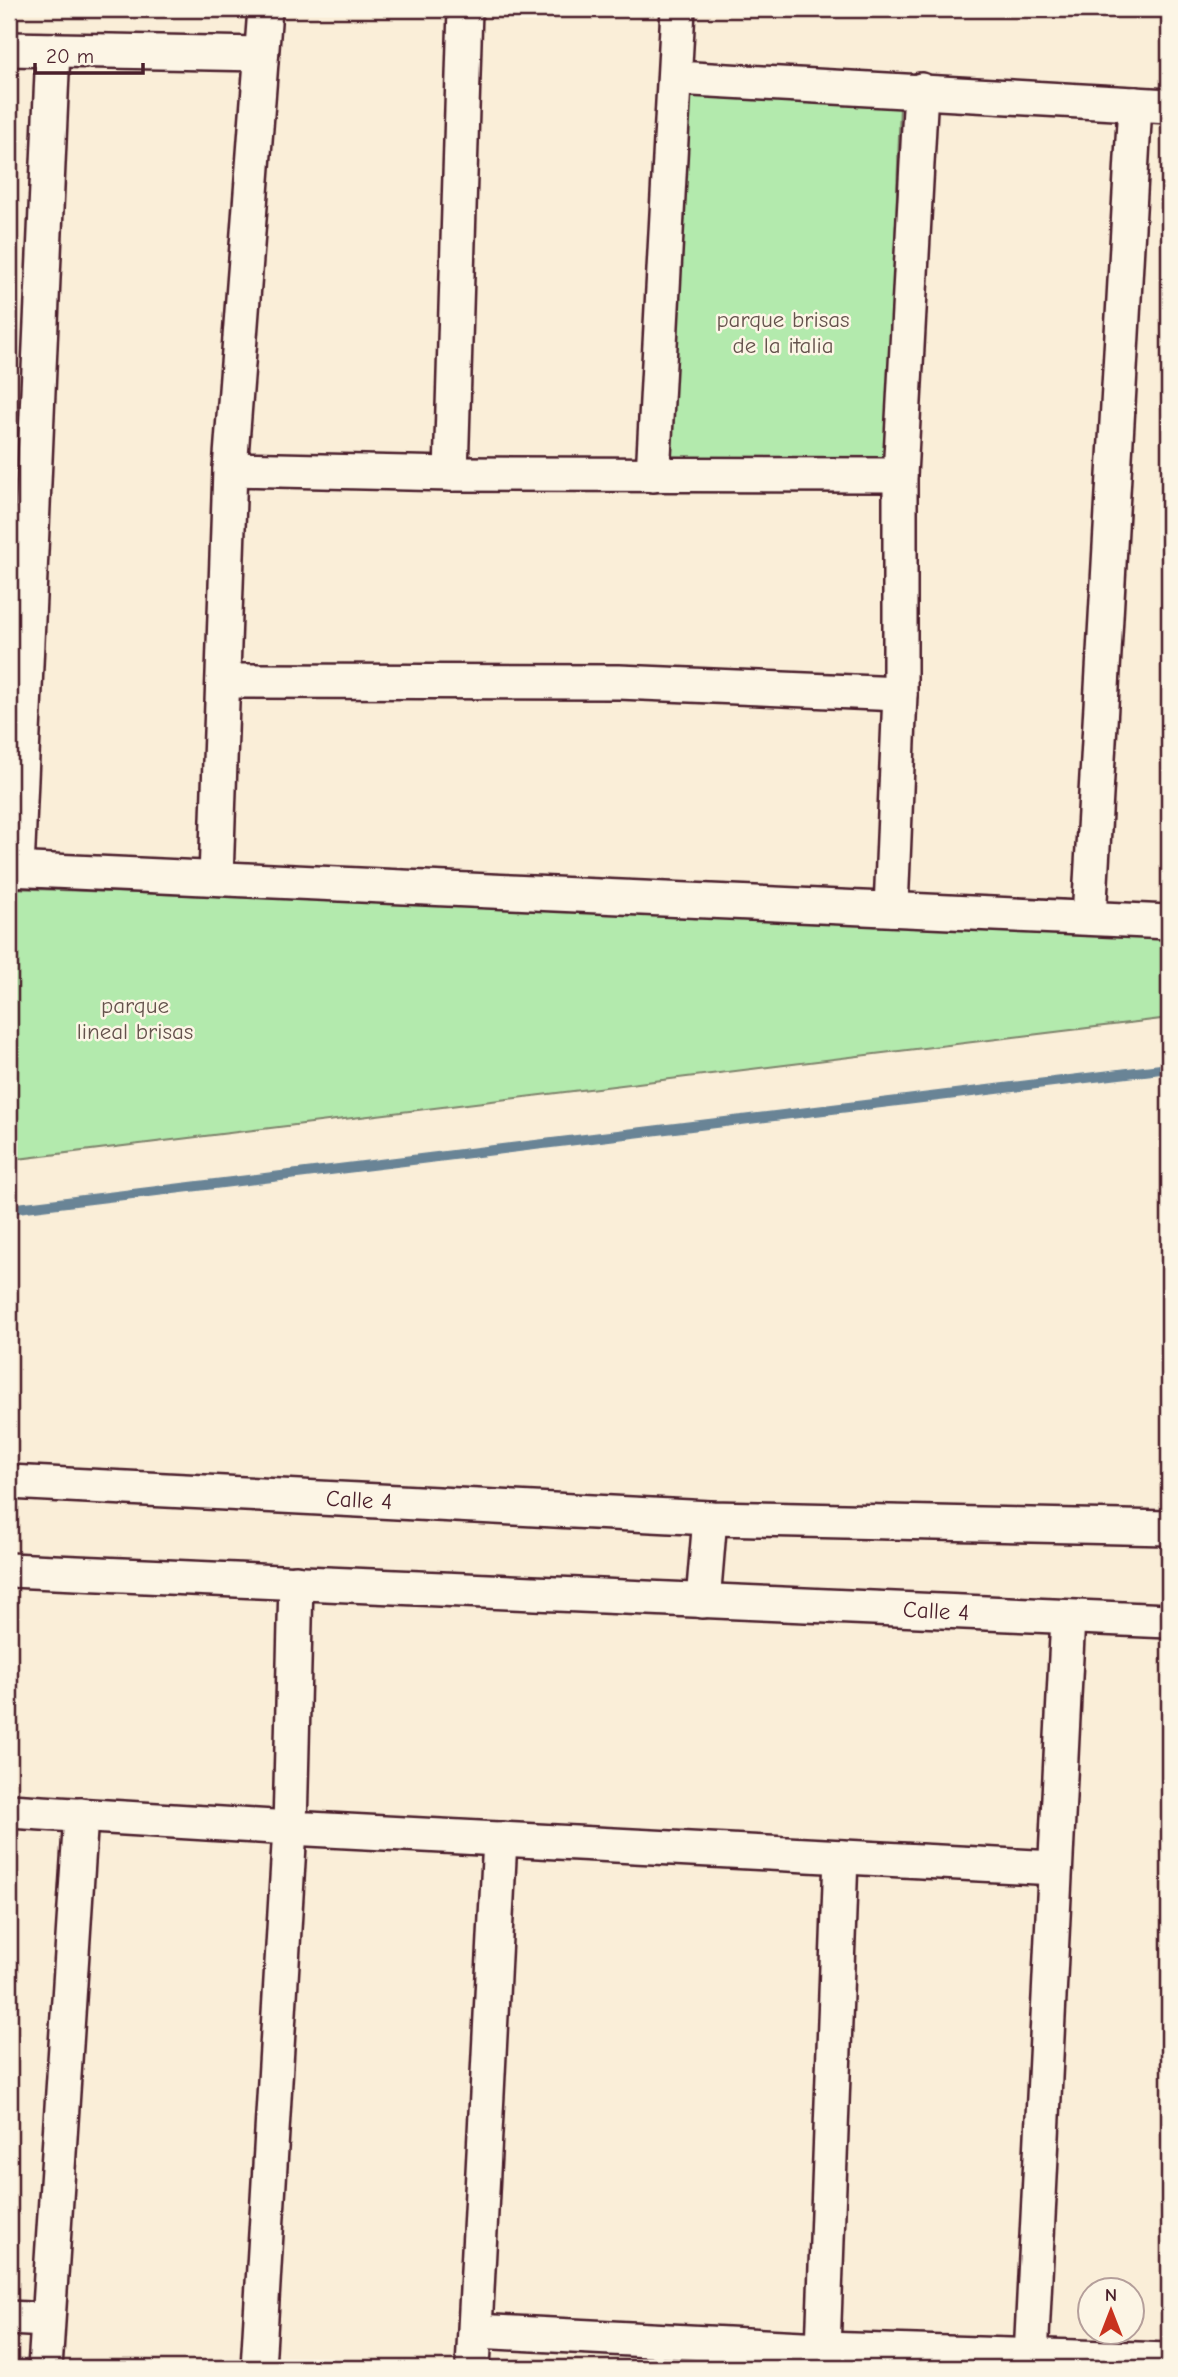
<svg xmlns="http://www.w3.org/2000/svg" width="1178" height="2377" font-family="'Comic Neue',sans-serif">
<rect width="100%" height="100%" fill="#faeed8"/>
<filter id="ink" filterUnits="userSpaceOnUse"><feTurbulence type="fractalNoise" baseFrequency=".0143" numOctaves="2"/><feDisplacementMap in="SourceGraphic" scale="14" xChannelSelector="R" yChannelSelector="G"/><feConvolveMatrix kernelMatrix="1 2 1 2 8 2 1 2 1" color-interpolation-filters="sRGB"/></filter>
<g filter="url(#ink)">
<g fill="#b3eaad" stroke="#7e846c" stroke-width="2">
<polygon points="690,95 900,105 888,459 665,462"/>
<polygon points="9,888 1169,933 1169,1018 9,1160"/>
</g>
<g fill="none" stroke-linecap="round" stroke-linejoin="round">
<polyline stroke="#698496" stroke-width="10" points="9,1209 1169,1068"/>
<defs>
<g id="street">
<polyline points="9,49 261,54"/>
<polyline points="676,78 1169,106"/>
<polyline points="230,469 451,474 900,475"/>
<polyline points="451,474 465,9"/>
<polyline points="653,475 678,9"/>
<polyline points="223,681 619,682 900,694"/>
<polyline points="9,869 1169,922"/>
<polyline points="17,870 53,50"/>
<polyline points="216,878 230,469 265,9"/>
<polyline points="891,909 900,694 900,475 921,90"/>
<polyline points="1089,918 1135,104"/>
<polyline points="9,1482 710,1518 1169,1528"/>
<polyline points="9,1570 1169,1621"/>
<polyline points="296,1582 290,1828 1055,1868"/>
<polyline points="703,1601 710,1518"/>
<polyline points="9,1811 290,1828 258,2368"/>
<polyline points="9,2318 47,2320"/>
<polyline points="476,2331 823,2349 1169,2360"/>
<polyline points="823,2349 841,1857"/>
<polyline points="1031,2357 1068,1617"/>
<polyline points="45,2368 81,1815"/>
<polyline points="473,2368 500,1839"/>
</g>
</defs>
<use href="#street" stroke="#4a1f2b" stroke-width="38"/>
<use href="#street" stroke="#fcf5e5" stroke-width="33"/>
</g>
</g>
<g text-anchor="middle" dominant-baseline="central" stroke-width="5" stroke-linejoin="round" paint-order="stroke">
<g font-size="23" fill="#64524c" stroke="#fcf5e5">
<text x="783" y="319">parque brisas<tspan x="783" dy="26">de la italia</tspan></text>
<text x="135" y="1005">parque<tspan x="135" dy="26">lineal brisas</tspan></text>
</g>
<g font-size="23" fill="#4a1f2b" stroke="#fcf5e5">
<text transform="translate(359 1500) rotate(3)">Calle 4</text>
<text transform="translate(936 1611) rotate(3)">Calle 4</text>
</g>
</g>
<rect width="1178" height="2377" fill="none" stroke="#fcf5e5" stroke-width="35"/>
<rect x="18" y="18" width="1143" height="2342" fill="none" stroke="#4a1f2b" stroke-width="2.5" filter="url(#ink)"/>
<g transform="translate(1111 2311)"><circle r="33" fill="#fcf5e5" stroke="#b59f9b" stroke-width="2"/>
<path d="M0-5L12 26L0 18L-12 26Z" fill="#c8321e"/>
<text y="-10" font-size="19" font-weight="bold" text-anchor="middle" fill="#4a1f2b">N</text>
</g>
<path d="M35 63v10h108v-10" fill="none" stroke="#4a1f2b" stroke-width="3.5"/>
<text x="46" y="63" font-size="21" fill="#4a1f2b" stroke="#fcf5e5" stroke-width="5" paint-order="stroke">20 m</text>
</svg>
